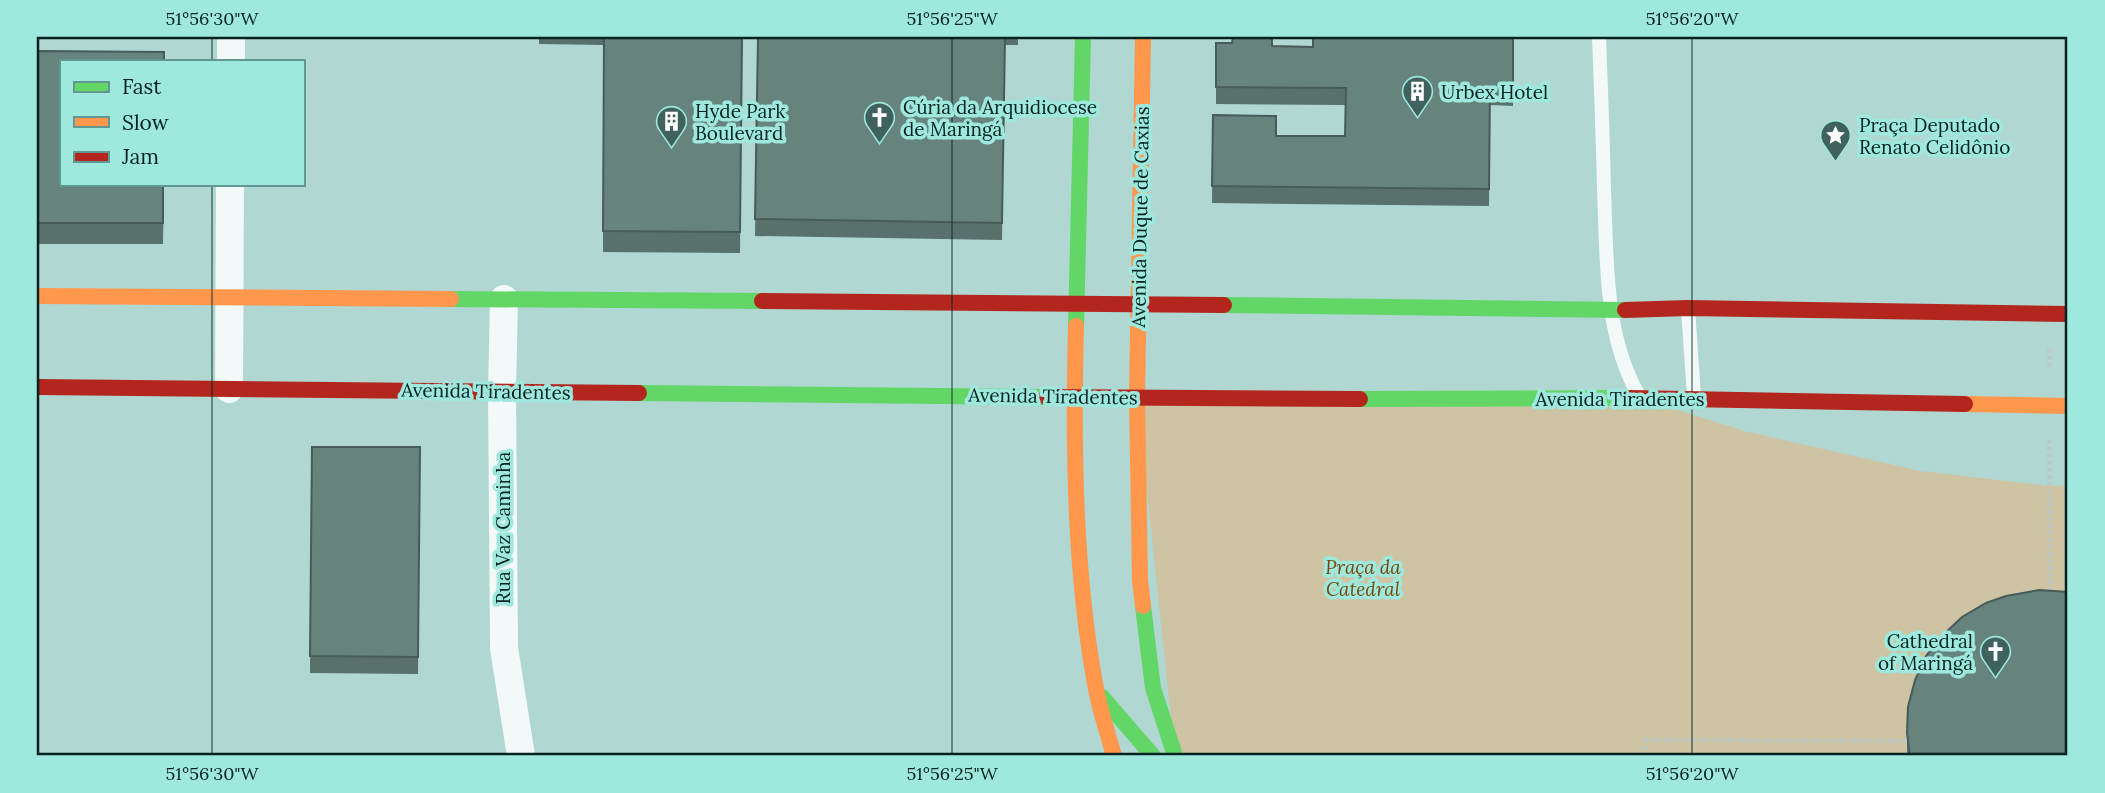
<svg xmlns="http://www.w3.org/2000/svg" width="2105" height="793" font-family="Lora,serif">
<rect width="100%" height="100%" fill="#b0d7d2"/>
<polygon fill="#cec3a3" points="1137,397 1640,398 1744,431 1920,471 2050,486 2068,485 2068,756 1175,756"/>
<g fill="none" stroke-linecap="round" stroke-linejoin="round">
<g stroke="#bcc7c6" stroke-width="4.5" stroke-dasharray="3.5 3.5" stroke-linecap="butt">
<polyline points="2049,349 2049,369"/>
<polyline points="2049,440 2050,596"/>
<polyline points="1641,756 1646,740 1907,741"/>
</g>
<g stroke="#f3f9f8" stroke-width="14">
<path d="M1599 37C1601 88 1603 140 1604 191 1607 259 1604 334 1638 394"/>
<polyline points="1688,309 1694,396"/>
</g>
<g stroke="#f3f9f8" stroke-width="28">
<polyline points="231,61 231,37"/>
<polyline points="504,299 502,391 504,648 521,756"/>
<polyline points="229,389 230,184"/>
</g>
<g stroke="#63d668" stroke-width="16">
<polyline points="451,299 762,301"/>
<polyline points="1224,305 1625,310"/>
<polyline points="1076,326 1083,37"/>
<polyline points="639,393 1046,397"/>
<polyline points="1360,399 1630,398"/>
<polyline points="1143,606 1153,688 1175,756"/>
<polyline points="1102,697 1153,756"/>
</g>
<g stroke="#ff974d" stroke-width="16">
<polyline points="1143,37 1137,397 1140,580 1143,606"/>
<polyline points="37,296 451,299"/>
<path d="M1076 326C1073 445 1074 571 1096 689 1100 711 1108 734 1114 756"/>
<polyline points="1965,404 2068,406"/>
</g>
<g stroke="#b3261e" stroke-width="16">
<polyline points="762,301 1224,305"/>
<polyline points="1625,310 1688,308 2068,314"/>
<polyline points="37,387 639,393"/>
<polyline points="1046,397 1360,399"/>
<polyline points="1630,398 1965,404"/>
</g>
</g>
<g fill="#58716c">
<polygon points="539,37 742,37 740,253 603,252 603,45 539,44"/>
<polygon points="758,37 1018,37 1018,45 1005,45 1002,240 755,236"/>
<polygon points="1513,37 1513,106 1490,105 1489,206 1212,203 1213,115 1276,136 1345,136 1346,105 1216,104 1216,43 1232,43 1272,46 1313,47"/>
<polygon points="37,51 164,184 163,244 37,244"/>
<polygon points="312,447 420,447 418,674 310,673"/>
<polygon points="1907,733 2068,756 1907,756"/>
</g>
<g fill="#66837d" stroke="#475c58" stroke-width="2">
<polygon points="604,37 742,37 740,232 603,231"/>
<polygon points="758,37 1005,37 1002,223 755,219"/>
<polygon points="1233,37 1272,37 1272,46 1313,47 1313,37 1513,37 1513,89 1490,88 1489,189 1212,186 1213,115 1276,116 1276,136 1345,136 1346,88 1216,87 1216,43 1232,43"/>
<polygon points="37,51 164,52 164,61 61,61 61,184 163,184 163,223 37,223"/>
<polygon points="312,447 420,447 418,657 310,656"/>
<polygon points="2039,590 2068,592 2068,756 1910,756 1907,733 1908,707 1915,680 1926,656 1943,635 1962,617 1986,603 2006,596"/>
</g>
<path fill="none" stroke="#042320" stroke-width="2" stroke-opacity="0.45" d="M212 37V61M952 37V756M1692 37V756M212 184V756"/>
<defs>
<symbol id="building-pin" viewBox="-11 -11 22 30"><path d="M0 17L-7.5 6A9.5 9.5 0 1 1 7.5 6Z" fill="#40625e" stroke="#9fe8de"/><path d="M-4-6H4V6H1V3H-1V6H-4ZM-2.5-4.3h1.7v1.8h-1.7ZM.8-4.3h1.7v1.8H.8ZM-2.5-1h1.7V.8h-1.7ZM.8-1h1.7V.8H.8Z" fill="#fff"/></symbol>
<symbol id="church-pin" viewBox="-11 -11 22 30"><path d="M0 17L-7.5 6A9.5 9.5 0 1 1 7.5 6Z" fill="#40625e" stroke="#9fe8de"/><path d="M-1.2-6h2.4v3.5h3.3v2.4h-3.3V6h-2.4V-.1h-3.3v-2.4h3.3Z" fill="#fff"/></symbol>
<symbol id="sight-pin" viewBox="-11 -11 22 30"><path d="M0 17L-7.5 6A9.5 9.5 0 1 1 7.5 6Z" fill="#40625e" stroke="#9fe8de"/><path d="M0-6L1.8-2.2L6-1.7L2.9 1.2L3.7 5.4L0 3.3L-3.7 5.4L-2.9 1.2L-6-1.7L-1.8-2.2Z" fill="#fff"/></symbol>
</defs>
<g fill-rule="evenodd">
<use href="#building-pin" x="1400" y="74" width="35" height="47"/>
<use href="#church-pin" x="862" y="100" width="35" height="47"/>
<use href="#building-pin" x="654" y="104" width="35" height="47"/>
<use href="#sight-pin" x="1818" y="118" width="35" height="47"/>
<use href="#church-pin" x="1978" y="634" width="35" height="47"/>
</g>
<g text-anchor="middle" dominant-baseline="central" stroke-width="7" stroke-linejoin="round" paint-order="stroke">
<g font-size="19" fill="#042320" stroke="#9fe8de" text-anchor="start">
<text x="1441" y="92">Urbex Hotel</text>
<text x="903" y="107">Cúria da Arquidiocese<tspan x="903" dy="22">de Maringá</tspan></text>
<text x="695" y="111">Hyde Park<tspan x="695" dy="22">Boulevard</tspan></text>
<text x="1859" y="125">Praça Deputado<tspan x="1859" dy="22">Renato Celidônio</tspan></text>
<text x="1973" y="641" text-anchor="end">Cathedral<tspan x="1973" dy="22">of Maringá</tspan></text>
</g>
<g font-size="19" fill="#042320" stroke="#9fe8de">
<text transform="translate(1140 217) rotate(-89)">Avenida Duque de Caxias</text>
<text transform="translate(486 391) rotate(1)">Avenida Tiradentes</text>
<text transform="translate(1053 396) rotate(1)">Avenida Tiradentes</text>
<text x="1620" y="399">Avenida Tiradentes</text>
<text transform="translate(503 528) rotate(-90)">Rua Vaz Caminha</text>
</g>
<g font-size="19" font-style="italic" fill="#78490d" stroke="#9fe8de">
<text x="1363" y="567">Praça da<tspan x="1363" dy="22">Catedral</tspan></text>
</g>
</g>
<rect width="2105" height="793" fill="none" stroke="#9fe8de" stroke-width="77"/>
<rect x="60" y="60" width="245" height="126" fill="#9fe8de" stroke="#619992" stroke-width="2"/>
<rect x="74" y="82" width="35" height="10" fill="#63d668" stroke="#619992" stroke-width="2"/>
<text x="122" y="94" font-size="21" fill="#042320">Fast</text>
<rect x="74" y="117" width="35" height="10" fill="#ff974d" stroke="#619992" stroke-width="2"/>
<text x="122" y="130" font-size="21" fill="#042320">Slow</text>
<rect x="74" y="152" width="35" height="10" fill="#b3261e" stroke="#619992" stroke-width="2"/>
<text x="122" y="164" font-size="21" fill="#042320">Jam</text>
<rect x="38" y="38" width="2028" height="716" fill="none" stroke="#042320" stroke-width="2.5"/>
<g font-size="18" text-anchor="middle" fill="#042320">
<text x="212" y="25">51°56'30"W</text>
<text x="952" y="25">51°56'25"W</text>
<text x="1692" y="25">51°56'20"W</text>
<text x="212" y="780">51°56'30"W</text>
<text x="952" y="780">51°56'25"W</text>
<text x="1692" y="780">51°56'20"W</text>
</g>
</svg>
